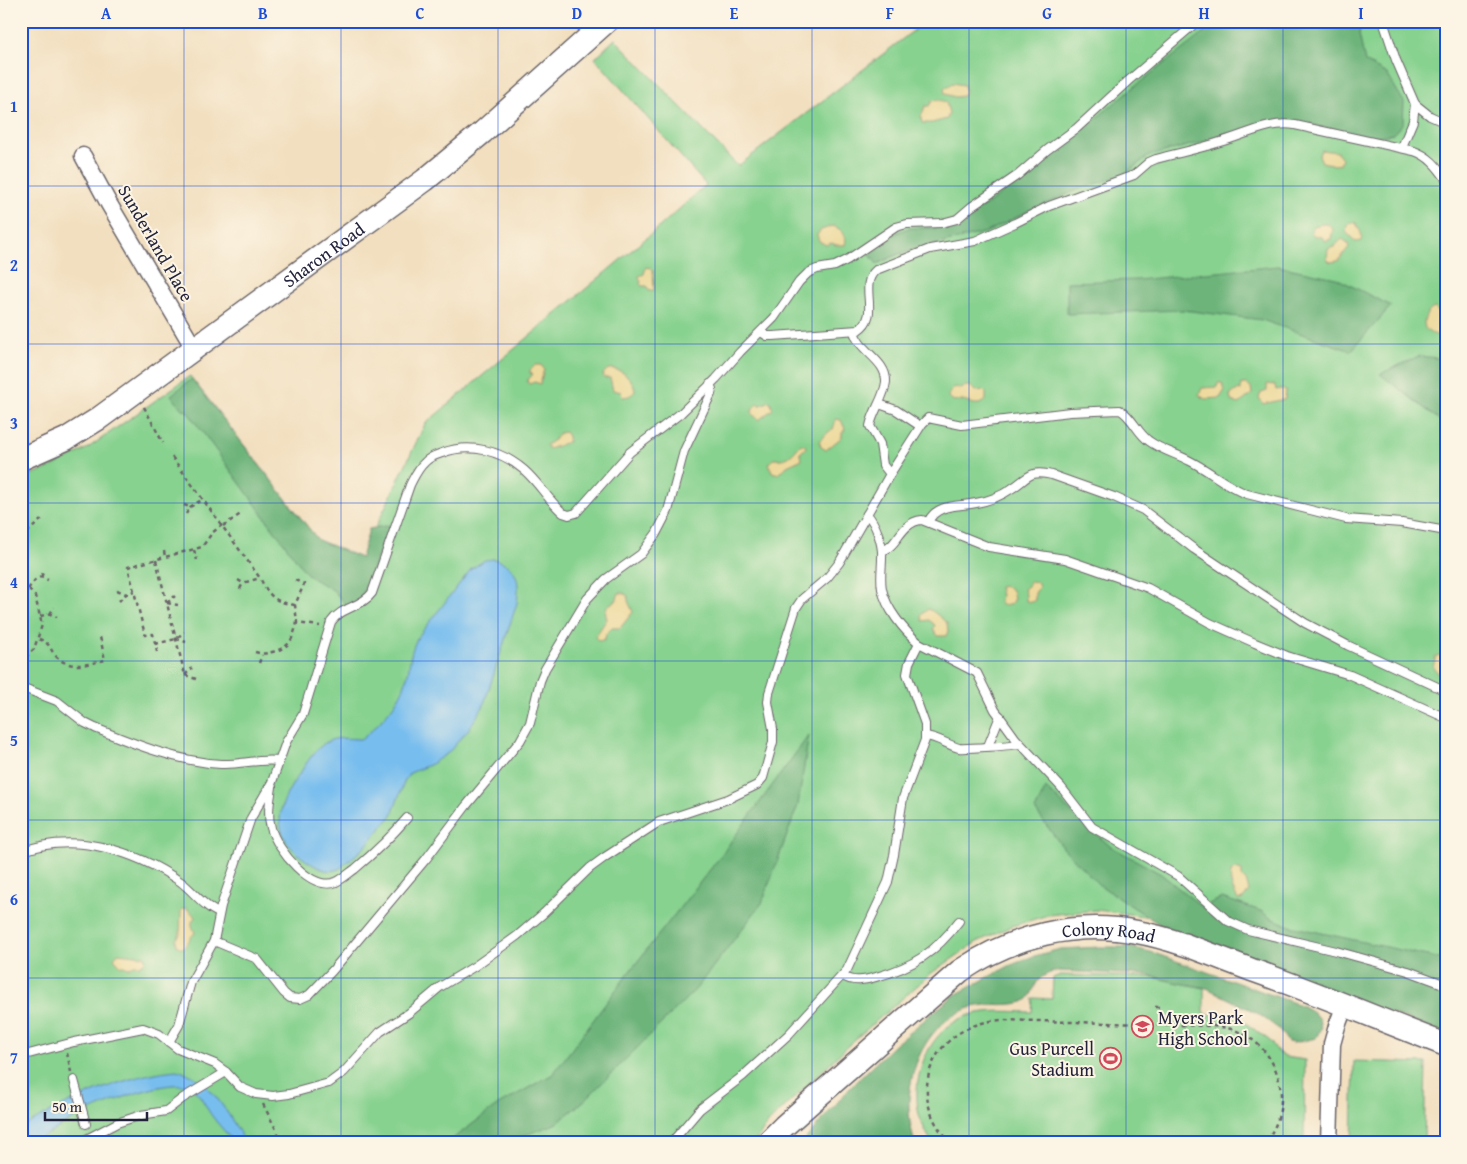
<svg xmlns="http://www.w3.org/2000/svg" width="1467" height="1164" font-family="'Gentium Book Plus',serif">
<rect width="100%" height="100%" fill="#fcf5e5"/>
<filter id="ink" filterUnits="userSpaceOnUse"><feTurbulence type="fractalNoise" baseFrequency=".02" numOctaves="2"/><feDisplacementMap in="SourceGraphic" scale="10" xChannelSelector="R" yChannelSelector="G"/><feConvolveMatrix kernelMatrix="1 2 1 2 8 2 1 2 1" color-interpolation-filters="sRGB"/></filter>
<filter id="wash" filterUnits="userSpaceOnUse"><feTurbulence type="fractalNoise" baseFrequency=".0096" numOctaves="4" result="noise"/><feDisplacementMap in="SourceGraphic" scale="20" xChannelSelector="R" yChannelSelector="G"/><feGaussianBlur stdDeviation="1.12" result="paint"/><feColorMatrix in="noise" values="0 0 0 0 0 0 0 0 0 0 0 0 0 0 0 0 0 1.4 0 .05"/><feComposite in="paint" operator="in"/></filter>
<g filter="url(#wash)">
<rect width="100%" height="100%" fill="#f2dfbf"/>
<g fill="#87d28f" stroke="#547a65">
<polygon points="926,21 1446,21 1446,1027 1161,918 1096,910 1048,915 1012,926 977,942 933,972 852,1042 769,1122 754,1143 21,1143 21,478 49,468 88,448 190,376 318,540 361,558 425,424 657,229 706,185 595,58 615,39 738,166"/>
<path d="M1060 975 1153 977 1204 988V1014L1237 1017 1269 1040 1279 1053 1285 1057 1305 1060 1304 1143H932C927 1134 922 1125 919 1115 910 1075 930 1027 970 1015 989 1009 1012 1012 1032 1012L1033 998 1052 999 1053 978Z"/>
<polygon points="1354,1061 1426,1063 1424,1143 1352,1143"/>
</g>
<g fill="#6db47a" stroke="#486b5a">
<polygon points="1219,21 1362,21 1359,34 1365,62 1387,74 1404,102 1403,123 1393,134 1371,137 1287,120 1149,156 1123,175 1080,189 1031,210 987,232 899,254 877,264 868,252 889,236 908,228 936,228 963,217 987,205 1051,156 1129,91"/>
<polygon points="1278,266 1336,278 1391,306 1351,351 1262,320 1183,310 1067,314 1067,282 1137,280"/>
<polygon points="1419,356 1446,359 1446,425 1380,374"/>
<polygon points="192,379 318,540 361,558 369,529 390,525 362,596 353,605 347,606 333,590 310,577 303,569 187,411 181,408 171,395"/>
<polygon points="809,735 798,805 762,903 696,989 584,1101 555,1124 520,1137 512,1143 447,1143 498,1105 553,1074 630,971 716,862"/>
<polygon points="1046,788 1074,815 1110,846 1161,874 1202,907 1222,898 1261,911 1269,917 1290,926 1441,959 1446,962 1446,1034 1168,930 1098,884 1064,849 1035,810"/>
<path d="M1101 947H1129L1151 952 1303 1006 1313 1012 1319 1019 1321 1028 1316 1038 1294 1043 1288 1042 1279 1029 1257 1013 1207 988 1173 982 1149 975 1058 971C1028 976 1038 996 1023 1002 1009 1007 986 1002 970 1008 917 1025 898 1094 915 1143H802L850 1088 893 1046 953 996 1009 966 1031 957 1060 949Z"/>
</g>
<g fill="#eeda9e" stroke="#887e6c">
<polygon points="952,83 964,85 965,90 963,96 955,97 945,94 944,88 948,87"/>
<polygon points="939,100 946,102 949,113 947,119 932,123 922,123 921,117 925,106 929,106 932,101"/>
<polygon points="1321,150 1337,152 1342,158 1340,164 1335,165 1322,162 1319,155"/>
<path d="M1351 222 1356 223C1359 229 1363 234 1361 241L1356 242 1346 232 1347 225Z"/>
<polygon points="1322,224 1328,224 1333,229 1331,239 1325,241 1322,237 1313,235 1311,231 1314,226"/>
<path d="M833 226C842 229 848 236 845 245H836L832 243 826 245 819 241 817 235 821 230Z"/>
<polygon points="1342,239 1347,242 1349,247 1338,261 1330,262 1327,259 1328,249 1334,247"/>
<polygon points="646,267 651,268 653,270 654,290 649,291 647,286 642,286 640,284 641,281 639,279 639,276 644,274"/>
<path d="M1435 308 1438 311 1439 322 1446 327V340L1439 339 1437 335C1434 334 1431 334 1429 332 1419 326 1426 310 1435 308Z"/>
<polygon points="535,365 541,365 544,369 540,384 535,382 529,384 527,381 533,374 530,373 530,370"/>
<path d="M608 369C621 368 633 378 635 391 632 395 628 397 622 397L621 392 613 390 610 378H604L603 374Z"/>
<polygon points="1218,383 1222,383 1225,390 1220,398 1205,399 1199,395 1202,388 1217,387"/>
<polygon points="1241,384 1247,384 1251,387 1252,394 1239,404 1231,401 1230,395 1236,391 1241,390"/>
<polygon points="1267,384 1275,385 1276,390 1281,389 1286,391 1285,399 1263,404 1259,398 1261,393 1267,391"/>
<path d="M965 386H970L976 391 983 390 986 393V400C977 410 965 398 954 401L948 397 950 392 955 387 962 389Z"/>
<polygon points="770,401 773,409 759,420 752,414 753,408 757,404 761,405"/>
<path d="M836 419 841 420 845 429 842 433V437L826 450 821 447 819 441C824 437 827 432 833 429Z"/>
<polygon points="565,432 568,436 568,442 549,449 546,445 554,440 559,433"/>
<path d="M801 444 805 445 806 448 800 453 802 459 787 466 779 474 772 472 769 463 773 459C789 460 791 456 801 444Z"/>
<polygon points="1030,581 1037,582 1039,587 1035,593 1035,600 1032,602 1026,601 1026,595 1024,589 1029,585"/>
<polygon points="1006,586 1012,590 1014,598 1011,604 1005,606 999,603 1001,596 999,587"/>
<path d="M619 593H623L628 596V601L633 612 620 628H612L606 634 605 639 599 641 595 637 607 619C603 608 607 605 616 601Z"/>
<path d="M928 609C936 612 940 618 947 623L948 631 946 636H938L933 629 935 625 929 620 923 621 921 615Z"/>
<polygon points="1441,655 1446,657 1446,676 1438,673 1433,667 1436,656"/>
<path d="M1235 869 1242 871V877L1246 880 1249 891 1243 899 1238 900C1233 891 1229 882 1231 872Z"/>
<path d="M186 908 193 914 195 918C189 923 193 927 195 933 189 937 189 945 182 948L177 946 176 940 180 934 181 910Z"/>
<polygon points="118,953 145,956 146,960 140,965 134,965 129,968 120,965 114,958"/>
</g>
<g fill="#77bdee" stroke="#4c7094">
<path d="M494 559C518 566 520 580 517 603L483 707 468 730 448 753 431 764 410 773 405 780 392 815 365 847 339 869C328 873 320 869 310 863 267 835 276 806 302 770 309 759 318 745 331 740 340 737 352 739 362 739 380 723 402 701 407 677 411 661 409 653 418 637L471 569 485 560Z"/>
<path d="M176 1070C210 1076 229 1116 246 1143H234C227 1133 219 1126 212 1116 204 1105 202 1094 189 1087 168 1076 91 1109 70 1121 55 1129 38 1143 21 1143V1127C33 1122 44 1115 56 1109 93 1091 135 1074 176 1070Z"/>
</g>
</g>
<g filter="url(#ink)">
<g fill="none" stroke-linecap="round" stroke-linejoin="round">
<defs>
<g id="lane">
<polyline points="1383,21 1396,60 1415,104 1430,116 1446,123"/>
<polyline points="1402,147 1413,121 1415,104"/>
<path d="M854 331C858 351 887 360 886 382 884 398 873 411 870 426L880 444 883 465 890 474"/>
<path d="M761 332 767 336H773L858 330C882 315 857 286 876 270L930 249 975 241 1015 223 1049 206 1134 175 1149 162 1156 159C1177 153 1199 149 1220 142 1246 135 1269 121 1295 125L1414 151C1429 156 1437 166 1446 179"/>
<polyline points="879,404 896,410 920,426"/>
<path d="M867 514C876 524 883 544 882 558 882 568 880 578 882 589 886 608 903 630 919 643L977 673 995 710 1016 739 1061 787 1092 827 1178 876 1228 921 1248 930 1336 951 1408 971 1446 985"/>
<path d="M928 522C937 503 958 507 976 503 988 501 1001 496 1011 489 1028 479 1028 469 1052 475L1114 497 1143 510 1194 549 1305 623 1347 645 1446 691"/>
<path d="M882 551C898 547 900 522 922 520L989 547 1065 559 1148 588 1210 623 1255 643 1287 656 1350 675 1446 718"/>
<path d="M21 687 57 701 85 723 95 728C134 744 179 762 221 764 241 765 260 758 279 761"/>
<path d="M925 736C938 737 947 745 959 748 965 749 1015 745 1019 744"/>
<polyline points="988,746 1000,716"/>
<path d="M271 785 272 787C270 801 267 814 271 828 277 850 311 892 336 882 343 879 349 873 355 869 374 853 391 837 407 818"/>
<path d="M21 852C74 831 136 851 181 882 193 891 205 908 219 913"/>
<polyline points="214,941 257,959 284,993 290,998 300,999 309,995 332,971 426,859 466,806 520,741 530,723 540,681 545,669 587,599 606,579 641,554 656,534 668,511 684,451 711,394 712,389 710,384"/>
<path d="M843 976C853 983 865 980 876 977 913 967 936 952 959 921"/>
<path d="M169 1042 179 1025 191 982 214 941 221 906 251 818 272 782 286 742 303 714 331 622C341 607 362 607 372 593L410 485C414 477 418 468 425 462 429 457 436 455 442 453 470 442 502 451 524 470 539 483 549 501 563 513L569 515 576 513 630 452 681 413 716 379 740 352 774 318 799 282 808 273 817 269 835 266 847 260 896 227 907 224 942 223 957 219 971 207 1018 175 1047 150 1077 128 1128 81 1198 21"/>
<path d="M21 1056 74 1042 143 1028 159 1034 178 1049 215 1064 226 1072 240 1087 256 1094 273 1096 289 1094 329 1083 344 1072 380 1032 409 1013 440 987 475 966 517 936 544 913 590 868 605 857 659 822 728 799 757 785 763 778 773 742V729L768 702 769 693 796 608 802 599 827 578 839 563 890 474 922 424 928 418 962 425 1070 412 1120 410C1132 416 1137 433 1149 441 1161 450 1177 454 1190 461 1210 471 1226 486 1247 494L1346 519 1402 523 1446 531"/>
<polyline points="74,1080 86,1124"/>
<polyline points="79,1143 117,1123 141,1115 166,1111 183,1098 226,1072"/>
<polyline points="671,1143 700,1109 743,1076 789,1034 847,970 888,882 894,855 903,798 925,740 925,724 907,674 909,663 919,643"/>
</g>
<g id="street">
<polyline points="83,156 109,204 195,350"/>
<polyline points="1329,1143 1332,1044 1337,1026 1345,1005"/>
</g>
<g id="secondary">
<path id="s1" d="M21 459 66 439 98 419 425 180 483 132 607 21"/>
<path id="s2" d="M767 1143 784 1126 960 971C1012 936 1075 920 1137 932 1176 939 1214 956 1252 970 1317 993 1381 1020 1446 1045"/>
</g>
</defs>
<use href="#lane" stroke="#6b6469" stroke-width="10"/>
<use href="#street" stroke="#6b6469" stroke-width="19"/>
<use href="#secondary" stroke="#6b6469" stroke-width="25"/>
<g stroke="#6b6469" stroke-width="2.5" stroke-dasharray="4 4" stroke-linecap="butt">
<polyline points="144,407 163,443"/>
<path d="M172 457 260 578C269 596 274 602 295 605"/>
<polyline points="184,505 190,507"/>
<polyline points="186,514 190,507 203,499"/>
<polyline points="223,526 242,513"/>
<polyline points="21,538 42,519"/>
<polyline points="194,550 197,560"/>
<polyline points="164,551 165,557"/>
<polyline points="156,560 185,675"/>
<polyline points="21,576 24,585 35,596 42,625 34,649 21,662"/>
<polyline points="41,577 44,571"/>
<polyline points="238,580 243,583 260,578"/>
<polyline points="295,580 304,584 295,605 297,623 320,626"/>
<polyline points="28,589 35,580 41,577 48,580"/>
<polyline points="240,589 243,583"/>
<polyline points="117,590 126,594 134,591"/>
<polyline points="119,601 126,594"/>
<polyline points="167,603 178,605"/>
<polyline points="167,603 175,596"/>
<polyline points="50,614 54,607"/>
<polyline points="40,616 50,614 57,617"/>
<path d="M39 639C51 644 48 646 55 655 68 671 89 664 105 660L100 637"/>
<polyline points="176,639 186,642"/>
<polyline points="155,644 176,639 184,632"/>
<polyline points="157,652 153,634 145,635 128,567 202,547 212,533 222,525"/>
<path d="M255 652C262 654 265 654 272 652 291 647 292 640 297 623"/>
<polyline points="259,663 262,655"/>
<polyline points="185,675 196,679"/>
<polyline points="185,675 192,668"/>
<polyline points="1155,1007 1161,1007"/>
<polyline points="67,1053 71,1072"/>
<polyline points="263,1104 283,1143"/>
<path d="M951 1143C901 1094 934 1023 1002 1020L1213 1026C1222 1027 1231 1028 1239 1032 1282 1051 1295 1108 1264 1143"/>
</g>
<use href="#lane" stroke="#fff" stroke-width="8"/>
<use href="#street" stroke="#fff" stroke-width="16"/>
<use href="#secondary" stroke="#fff" stroke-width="22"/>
</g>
</g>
<path fill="none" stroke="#1d4ed8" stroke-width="1" stroke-opacity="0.55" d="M184 21V1143M341 21V1143M498 21V1143M655 21V1143M812 21V1143M969 21V1143M1126 21V1143M1283 21V1143M21 186H1446M21 344H1446M21 503H1446M21 661H1446M21 820H1446M21 978H1446"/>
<defs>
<symbol id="school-ring" viewBox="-11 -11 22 22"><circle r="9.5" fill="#fcf5e5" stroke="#d1495b" stroke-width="1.5"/><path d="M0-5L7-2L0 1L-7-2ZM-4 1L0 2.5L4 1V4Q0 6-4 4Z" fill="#d1495b"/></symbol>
<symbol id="stadium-ring" viewBox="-11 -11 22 22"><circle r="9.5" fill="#fcf5e5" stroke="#d1495b" stroke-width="1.5"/><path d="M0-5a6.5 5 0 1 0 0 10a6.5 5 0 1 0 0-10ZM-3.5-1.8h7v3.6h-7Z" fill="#d1495b"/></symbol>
</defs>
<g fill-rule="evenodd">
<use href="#school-ring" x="1130" y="1014" width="25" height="25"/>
<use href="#stadium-ring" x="1098" y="1046" width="25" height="25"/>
</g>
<g text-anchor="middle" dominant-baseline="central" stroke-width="4" stroke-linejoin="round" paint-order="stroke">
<g font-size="18" fill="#22223b" stroke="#fcf5e5">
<text transform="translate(156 243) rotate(60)">Sunderland Place</text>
<text stroke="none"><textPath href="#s1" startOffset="366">Sharon Road</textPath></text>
<text stroke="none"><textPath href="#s2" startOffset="416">Colony Road</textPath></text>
</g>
<g font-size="18" fill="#22223b" stroke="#fcf5e5" text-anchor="start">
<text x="1158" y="1017">Myers Park<tspan x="1158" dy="21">High School</tspan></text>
<text x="1094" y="1048" text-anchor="end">Gus Purcell<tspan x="1094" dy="21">Stadium</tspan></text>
</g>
</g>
<rect width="1467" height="1164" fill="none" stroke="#fcf5e5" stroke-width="55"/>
<path d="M45 1112v8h102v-8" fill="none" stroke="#22223b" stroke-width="2.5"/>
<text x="52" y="1112" font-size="15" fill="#22223b" stroke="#fcf5e5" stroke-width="4" paint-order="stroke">50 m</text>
<rect x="28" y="28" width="1412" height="1108" fill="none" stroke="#1d4ed8" stroke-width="2"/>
<g font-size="16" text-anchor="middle" font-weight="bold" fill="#1d4ed8">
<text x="106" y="19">A</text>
<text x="263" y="19">B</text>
<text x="420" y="19">C</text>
<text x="577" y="19">D</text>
<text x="734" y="19">E</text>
<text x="890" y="19">F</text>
<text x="1047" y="19">G</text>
<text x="1204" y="19">H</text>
<text x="1361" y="19">I</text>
<text x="14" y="112">1</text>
<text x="14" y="271">2</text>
<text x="14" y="429">3</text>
<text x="14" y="588">4</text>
<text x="14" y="746">5</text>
<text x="14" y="905">6</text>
<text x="14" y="1063">7</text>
</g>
</svg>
